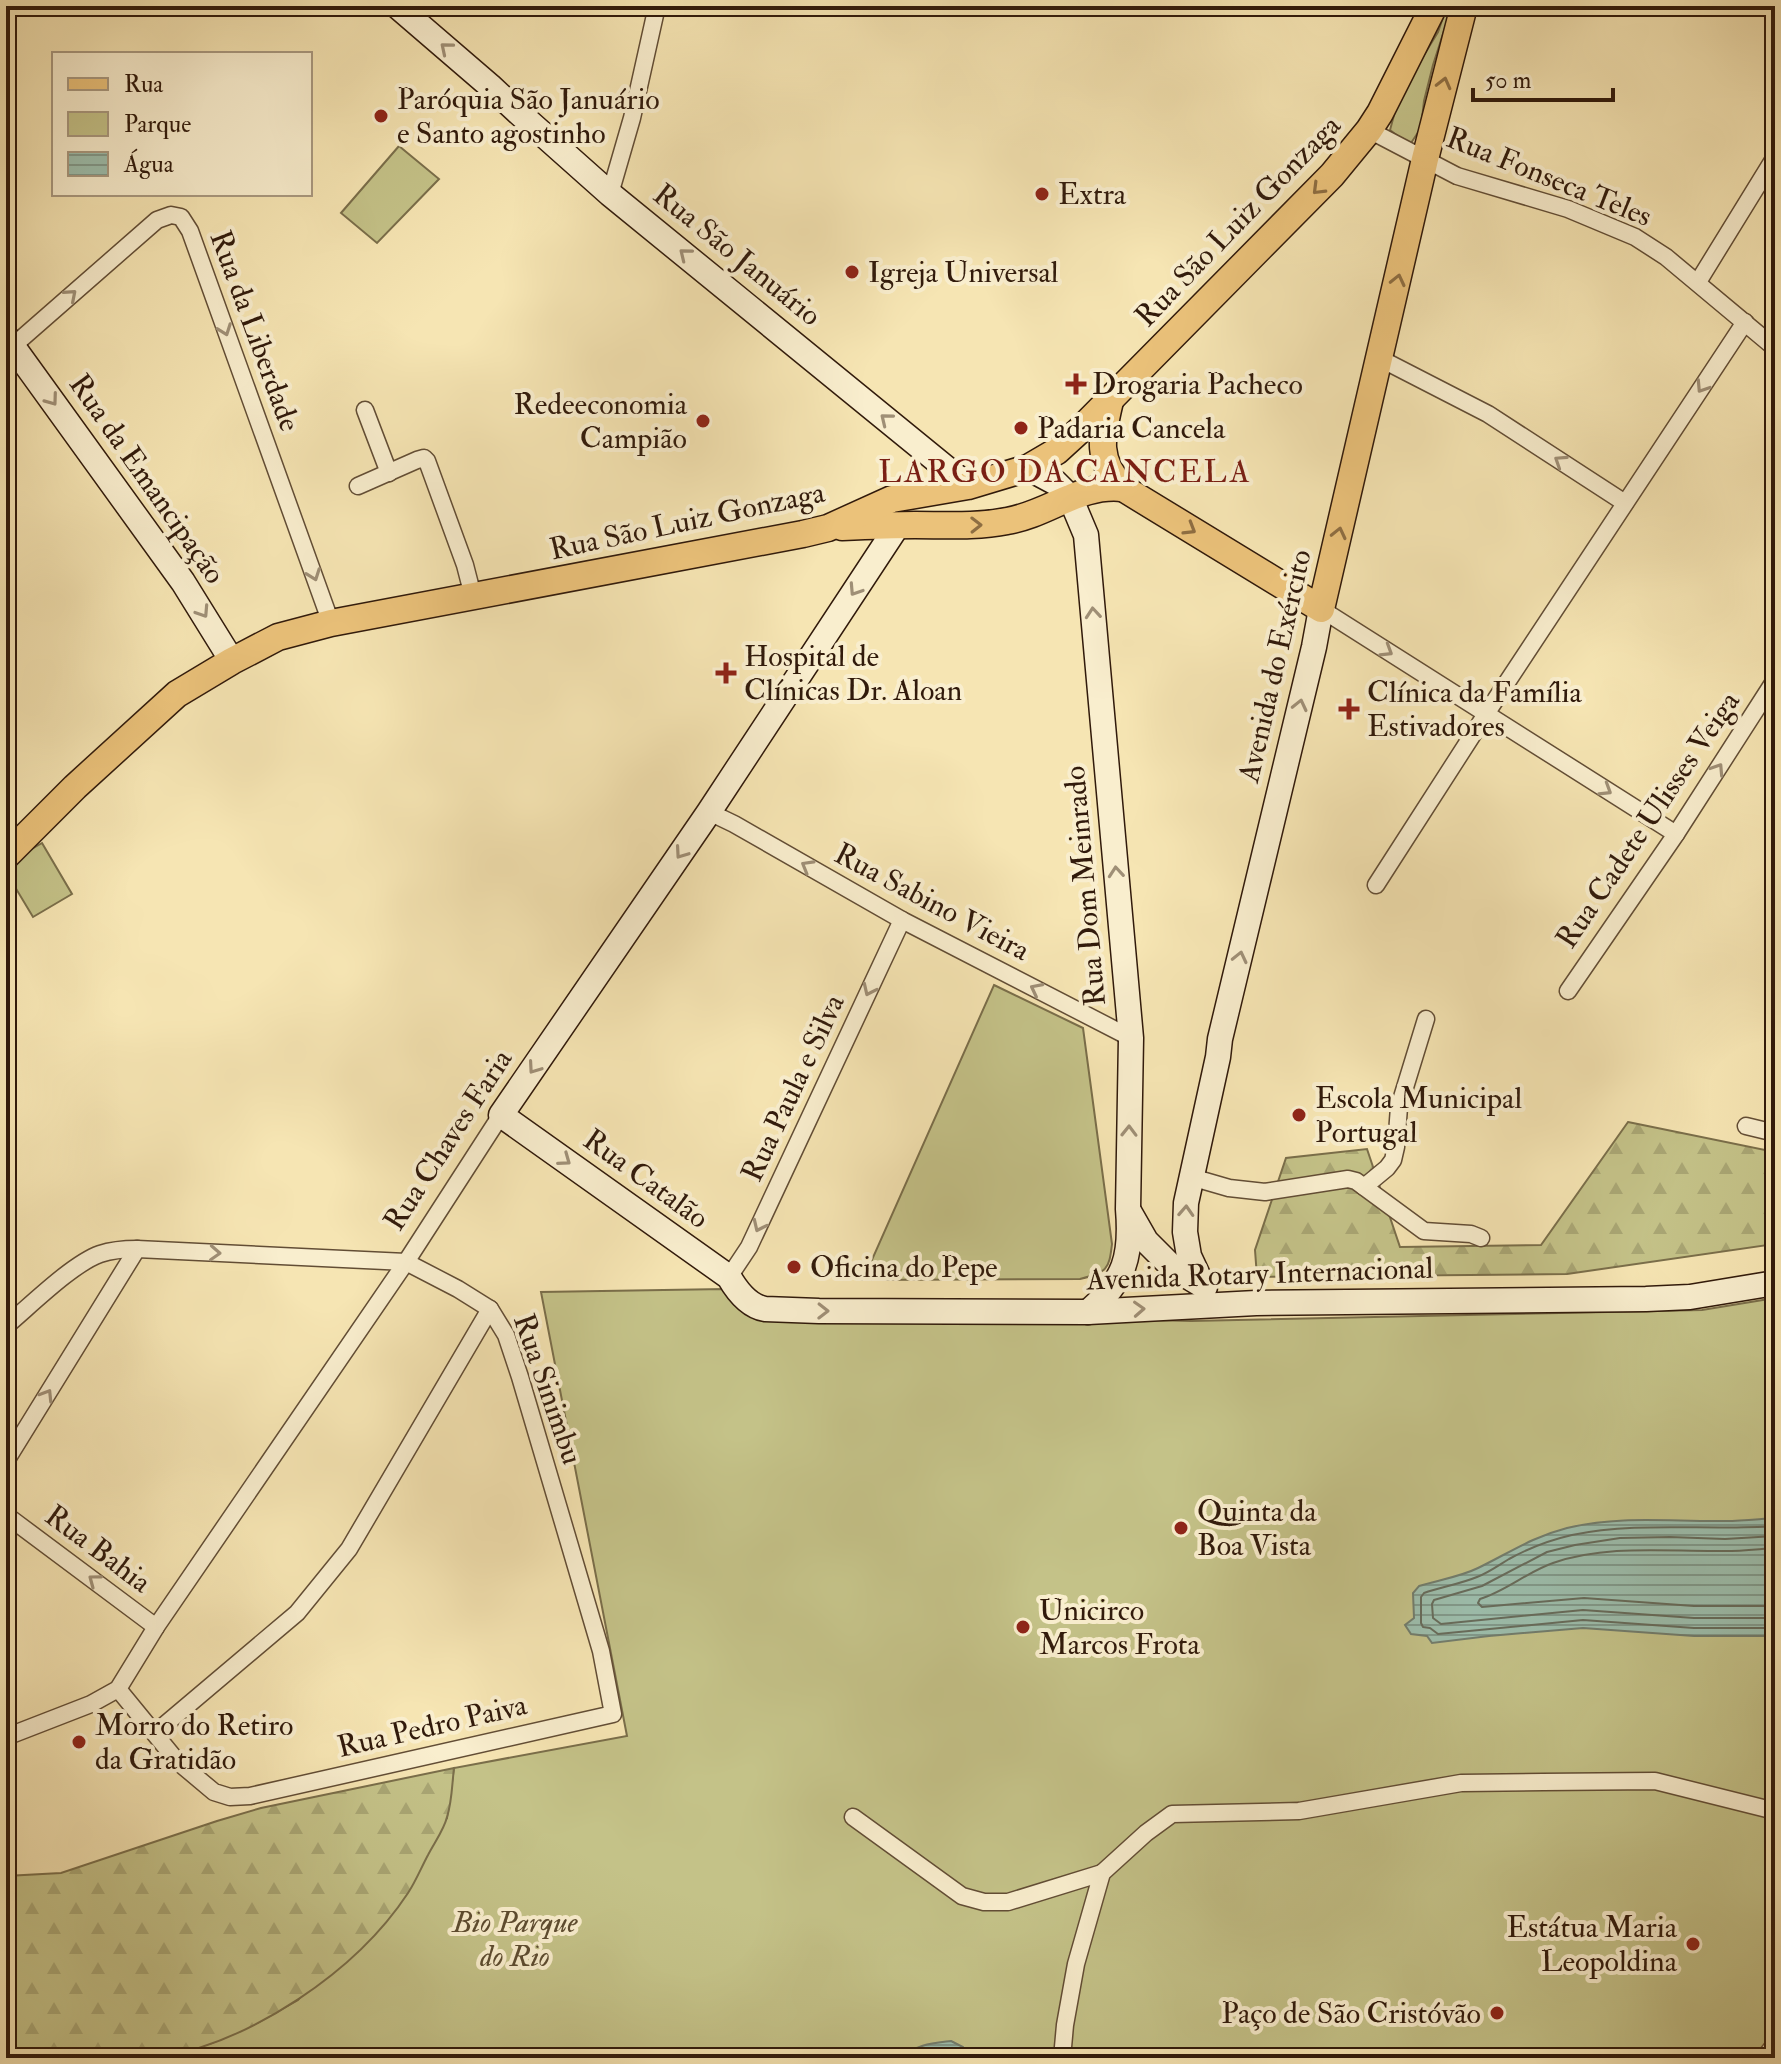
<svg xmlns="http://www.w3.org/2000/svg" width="1781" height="2064" font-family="'IM FELL Double Pica',serif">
<defs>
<pattern id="forest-firs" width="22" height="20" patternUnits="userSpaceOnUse" patternTransform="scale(2)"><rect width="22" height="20" fill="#c4c288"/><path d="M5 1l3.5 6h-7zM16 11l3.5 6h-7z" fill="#a9a674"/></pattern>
<pattern id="water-rules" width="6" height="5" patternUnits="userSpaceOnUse" patternTransform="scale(2)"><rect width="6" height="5" fill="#9dbfae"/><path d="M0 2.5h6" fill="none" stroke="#819a8c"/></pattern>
</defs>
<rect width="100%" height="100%" fill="#f6e5b3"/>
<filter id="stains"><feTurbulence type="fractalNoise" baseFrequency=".0025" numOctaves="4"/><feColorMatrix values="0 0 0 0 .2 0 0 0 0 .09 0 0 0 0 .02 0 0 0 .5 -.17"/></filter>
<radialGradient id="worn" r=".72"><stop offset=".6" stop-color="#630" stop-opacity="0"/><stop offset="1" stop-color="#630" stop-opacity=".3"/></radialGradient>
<g fill="#c4c288" stroke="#7a6e4a" stroke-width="2">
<polygon points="1447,6 1452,6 1433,65 1424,101 1421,128 1411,143 1399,137 1390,130 1397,104 1416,68 1438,32"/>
<polygon points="399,146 439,179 377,243 341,213"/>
<polygon points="42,843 72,894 33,917 6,872 6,864"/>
<path d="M994 985 1083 1028 1112 1244C1109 1270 1107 1272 1080 1279L863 1280Z"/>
<polygon points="725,1289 751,1311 1191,1321 1702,1310 1775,1298 1775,2058 158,2058 212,2043 259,2022 298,2000 447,1818 454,1768 627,1736 541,1292"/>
</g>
<g fill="url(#forest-firs)" stroke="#7a6e4a" stroke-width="2">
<polygon points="1628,1122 1775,1152 1775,1244 1567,1274 1257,1277 1255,1250 1286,1158 1367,1149 1400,1247 1541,1245"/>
<path d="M454 1768C452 1784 452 1802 447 1817 444 1830 434 1843 428 1855 421 1868 416 1881 408 1893 356 1972 251 2042 158 2058H77L58 2052 52 2058H6V1876L61 1873 217 1821 261 1808Z"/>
</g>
<g fill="url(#water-rules)" stroke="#727d6d" stroke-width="2">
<path d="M1775 1518V1636H1694L1583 1628 1489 1636 1432 1643 1427 1636 1411 1634 1405 1625 1414 1618 1413 1593 1419 1586C1438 1580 1460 1577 1478 1568 1509 1553 1532 1537 1567 1528 1620 1515 1673 1522 1726 1521 1742 1521 1759 1519 1775 1518Z"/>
<path d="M951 2041 963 2047 970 2058H904C914 2044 935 2043 951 2041Z"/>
</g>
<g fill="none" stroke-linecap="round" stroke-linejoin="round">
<g stroke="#676c5c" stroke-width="2">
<path d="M1775 1526C1707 1531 1639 1521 1572 1535 1550 1540 1529 1548 1509 1559 1499 1565 1488 1573 1477 1577 1460 1584 1441 1587 1424 1593L1421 1597V1623L1423 1627 1430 1628 1438 1634 1583 1620 1694 1628H1775"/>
<polyline points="1775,1536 1725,1539 1670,1537 1620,1538 1575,1545 1547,1552 1482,1586 1434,1600 1432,1604 1433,1618 1441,1624 1583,1610 1694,1618 1775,1618"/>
<path d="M1775 1548C1759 1549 1742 1551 1725 1551 1667 1552 1609 1544 1553 1563 1527 1572 1506 1591 1480 1599L1478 1603 1482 1607 1584 1598 1694 1606H1775"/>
</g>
<defs>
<g id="street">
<polyline points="1369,130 1457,176 1568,209 1635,237 1666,257 1775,348"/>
<polyline points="610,194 632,118 657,6"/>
<polyline points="1698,282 1775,157"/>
<polyline points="13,346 157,220 171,215 181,217 190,231 331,623"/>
<polyline points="1379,358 1488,414 1625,503"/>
<polyline points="365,410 389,473"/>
<polyline points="358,486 417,460 424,458 427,461 465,565 473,596"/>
<polyline points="1321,609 1676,834"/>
<polyline points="709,812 734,824 902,920 1131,1038"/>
<polyline points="1376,885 1486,714 1745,322"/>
<polyline points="1568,991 1676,834 1775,680"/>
<polyline points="1746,1126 1775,1133"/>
<polyline points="1191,1177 1229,1188 1265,1192 1348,1179 1356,1181 1424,1231 1471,1234 1481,1238"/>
<polyline points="1364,1187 1387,1168 1393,1160 1396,1147 1399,1107 1426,1019"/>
<polyline points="729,1277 749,1247 902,920"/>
<path d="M6 1326C30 1306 72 1264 100 1254 112 1250 124 1249 137 1249L406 1262 458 1289 490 1309 506 1335 520 1377 601 1651 613 1714 250 1796 230 1797 214 1792 177 1761 118 1689"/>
<polyline points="6,1461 137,1249"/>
<polyline points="6,1515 156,1627"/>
<polyline points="155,1733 297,1613 349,1549 490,1309"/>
<polyline points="6,1737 91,1704 118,1689 156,1627 406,1262 501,1115"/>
<polyline points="853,1817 962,1896 984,1902 1008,1902 1102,1873"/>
<polyline points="1062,2058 1065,2025 1076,1964 1102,1873 1146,1833 1172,1814 1299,1811 1461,1783 1543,1782 1655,1781 1775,1811"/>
<polyline points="1764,2058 1775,2044"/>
</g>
<g id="secondary">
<polyline points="397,6 490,86 519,113 610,194 968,486"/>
<polyline points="6,337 183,582 232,661"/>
<path d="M1028 468 1056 483 1070 497 1086 535 1131 1038 1128 1209C1132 1257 1125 1280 1088 1312"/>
<path d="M898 525 709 812 501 1115 729 1277C737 1291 748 1306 765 1309L819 1311 1088 1312 1256 1303 1646 1299 1690 1297 1775 1283"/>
<polyline points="1130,1213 1146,1241 1172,1267 1205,1287"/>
<polyline points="1203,1286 1189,1256 1185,1232 1186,1203 1218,1057 1220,1039 1314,647 1321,609"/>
</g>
<g id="primary">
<path d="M1110 401C1102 435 1095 460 1123 488L1321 609 1425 159 1464 6"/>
<path d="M842 527C866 526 891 525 915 525 946 525 977 527 1007 521 1049 514 1080 483 1123 488"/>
<polyline points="6,856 75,787 177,694 232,661 278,637 331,623 803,534 828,528 892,499 968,486 1028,468 1057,451 1080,430 1332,175 1369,130 1380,113 1434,6"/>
</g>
</defs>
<use href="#street" stroke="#624d35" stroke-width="19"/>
<use href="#secondary" stroke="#311a0b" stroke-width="27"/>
<use href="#primary" stroke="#311a0b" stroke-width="29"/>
<use href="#street" stroke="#f9eece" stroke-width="16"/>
<use href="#secondary" stroke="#f9eece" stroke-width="24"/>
<use href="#primary" stroke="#ebc27a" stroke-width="26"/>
</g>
<defs><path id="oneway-chevron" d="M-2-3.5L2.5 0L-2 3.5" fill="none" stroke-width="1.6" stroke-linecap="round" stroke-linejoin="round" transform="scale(2)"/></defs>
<g stroke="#9f8f76">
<use href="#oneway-chevron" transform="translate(446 48) rotate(-140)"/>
<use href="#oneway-chevron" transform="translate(685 254) rotate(-141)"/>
<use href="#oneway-chevron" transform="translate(71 295) rotate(-41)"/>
<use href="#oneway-chevron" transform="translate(225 330) rotate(70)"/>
<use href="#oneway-chevron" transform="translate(1702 387) rotate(123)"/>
<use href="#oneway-chevron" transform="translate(52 400) rotate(54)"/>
<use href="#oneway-chevron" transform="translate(886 419) rotate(-141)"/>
<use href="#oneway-chevron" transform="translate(1560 461) rotate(-147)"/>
<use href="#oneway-chevron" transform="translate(314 575) rotate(70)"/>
<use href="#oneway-chevron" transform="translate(855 590) rotate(123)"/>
<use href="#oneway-chevron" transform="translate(203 612) rotate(57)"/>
<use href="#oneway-chevron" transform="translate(1093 613) rotate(-95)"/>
<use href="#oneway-chevron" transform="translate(1387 651) rotate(32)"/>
<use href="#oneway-chevron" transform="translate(1300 705) rotate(-77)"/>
<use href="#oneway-chevron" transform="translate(1718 769) rotate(-57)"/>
<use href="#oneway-chevron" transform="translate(1606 790) rotate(32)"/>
<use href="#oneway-chevron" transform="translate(681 853) rotate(125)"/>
<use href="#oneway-chevron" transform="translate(807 866) rotate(-150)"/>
<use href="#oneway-chevron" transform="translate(1116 872) rotate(-95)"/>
<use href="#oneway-chevron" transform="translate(1240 957) rotate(-77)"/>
<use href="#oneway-chevron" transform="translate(1036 989) rotate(-153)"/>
<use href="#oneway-chevron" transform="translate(869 990) rotate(115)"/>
<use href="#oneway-chevron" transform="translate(534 1068) rotate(125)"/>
<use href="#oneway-chevron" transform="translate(1129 1131) rotate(-89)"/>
<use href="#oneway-chevron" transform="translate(565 1160) rotate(36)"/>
<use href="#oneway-chevron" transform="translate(1186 1211) rotate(-87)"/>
<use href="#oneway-chevron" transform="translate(759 1226) rotate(115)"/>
<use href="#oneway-chevron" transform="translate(215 1253) rotate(3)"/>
<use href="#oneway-chevron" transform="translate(1139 1309) rotate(-3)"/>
<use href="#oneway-chevron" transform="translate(823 1311) rotate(1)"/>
<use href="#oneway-chevron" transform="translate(47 1395) rotate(-58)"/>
<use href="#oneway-chevron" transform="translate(94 1580) rotate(-143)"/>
</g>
<g stroke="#8e6e42">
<use href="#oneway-chevron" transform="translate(1444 83) rotate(-76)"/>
<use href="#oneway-chevron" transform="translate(1318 189) rotate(135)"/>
<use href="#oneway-chevron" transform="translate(1398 280) rotate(-77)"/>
<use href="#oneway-chevron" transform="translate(976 525) rotate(-1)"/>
<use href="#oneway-chevron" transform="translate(1190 529) rotate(31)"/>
<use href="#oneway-chevron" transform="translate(1339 533) rotate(-77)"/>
</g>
<g fill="#8f2418" stroke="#f9eece" stroke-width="3">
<circle cx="381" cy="116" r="8"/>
<circle cx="1042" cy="194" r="8"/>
<circle cx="852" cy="272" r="8"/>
<path d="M1072 372h8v8h8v8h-8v8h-8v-8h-8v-8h8z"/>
<circle cx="703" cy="421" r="8"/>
<circle cx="1021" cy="428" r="8"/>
<path d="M722 661h8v8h8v8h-8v8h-8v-8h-8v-8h8z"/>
<path d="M1345 697h8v8h8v8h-8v8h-8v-8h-8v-8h8z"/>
<circle cx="1299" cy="1115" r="8"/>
<circle cx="794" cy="1267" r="8"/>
<circle cx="1181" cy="1528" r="8"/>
<circle cx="1023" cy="1627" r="8"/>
<circle cx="79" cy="1742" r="8"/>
<circle cx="1693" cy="1944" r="8"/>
<circle cx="1497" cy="2013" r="8"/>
</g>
<g text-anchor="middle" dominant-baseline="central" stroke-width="8" stroke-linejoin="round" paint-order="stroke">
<g font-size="30" fill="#311a0b" stroke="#f9eece" text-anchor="start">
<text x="397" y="99">Paróquia São Januário<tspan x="397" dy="34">e Santo agostinho</tspan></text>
<text x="1058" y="194">Extra</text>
<text x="868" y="272">Igreja Universal</text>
<text x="1092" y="384">Drogaria Pacheco</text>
<text x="687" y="404" text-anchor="end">Redeeconomia<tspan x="687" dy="34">Campião</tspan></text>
<text x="1037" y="428">Padaria Cancela</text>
<text x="744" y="656">Hospital de<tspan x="744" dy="34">Clínicas Dr. Aloan</tspan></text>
<text x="1367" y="692">Clínica da Família<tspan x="1367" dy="34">Estivadores</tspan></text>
<text x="1315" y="1098">Escola Municipal<tspan x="1315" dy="34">Portugal</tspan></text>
<text x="810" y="1267">Oficina do Pepe</text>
<text x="1197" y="1511">Quinta da<tspan x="1197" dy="34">Boa Vista</tspan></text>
<text x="1039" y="1610">Unicirco<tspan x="1039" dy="34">Marcos Frota</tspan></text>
<text x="95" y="1725">Morro do Retiro<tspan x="95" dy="34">da Gratidão</tspan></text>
<text x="1677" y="1927" text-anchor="end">Estátua Maria<tspan x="1677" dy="34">Leopoldina</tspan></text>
<text x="1481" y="2013" text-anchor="end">Paço de São Cristóvão</text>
</g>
<g font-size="30" fill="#311a0b" stroke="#f9eece">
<text transform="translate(1549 177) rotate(22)">Rua Fonseca Teles</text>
<text transform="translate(1238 221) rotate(-46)">Rua São Luiz Gonzaga</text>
<text transform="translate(737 255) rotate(39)">Rua São Januário</text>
<text transform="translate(255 331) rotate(70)">Rua da Liberdade</text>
<text transform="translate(147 479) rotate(55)">Rua da Emancipação</text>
<text transform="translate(687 521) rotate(-12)">Rua São Luiz Gonzaga</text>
<text transform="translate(1275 666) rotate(-77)">Avenida do Exército</text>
<text transform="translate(1648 820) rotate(-56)">Rua Cadete Ulisses Veiga</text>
<text transform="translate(1085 886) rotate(-95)">Rua Dom Meinrado</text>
<text transform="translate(932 902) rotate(28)">Rua Sabino Vieira</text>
<text transform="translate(793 1088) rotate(-65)">Rua Paula e Silva</text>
<text transform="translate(448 1140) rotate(-57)">Rua Chaves Faria</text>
<text transform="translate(646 1179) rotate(36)">Rua Catalão</text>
<text transform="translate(1260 1274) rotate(-2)">Avenida Rotary Internacional</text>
<text transform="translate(548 1389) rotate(71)">Rua Sinimbu</text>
<text transform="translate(98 1549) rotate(37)">Rua Bahia</text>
<text transform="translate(432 1726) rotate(-13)">Rua Pedro Paiva</text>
</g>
<g font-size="30" font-style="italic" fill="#5d4c30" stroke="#f9eece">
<text x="515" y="1922">Bio Parque<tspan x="515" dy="34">do Rio</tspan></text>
</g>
<g font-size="32" letter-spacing="2" fill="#7a1f14" stroke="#f9eece">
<text x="1065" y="472">LARGO DA CANCELA</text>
</g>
</g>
<rect width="1781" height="2064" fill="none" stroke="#f6e5b3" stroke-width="32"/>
<rect x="8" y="8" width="1765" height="2048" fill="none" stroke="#311a0b" stroke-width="4"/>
<rect x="16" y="16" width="1749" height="2032" fill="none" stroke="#311a0b" stroke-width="2"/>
<rect x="52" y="52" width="260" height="144" fill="#f9eece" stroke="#a99980" stroke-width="2"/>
<rect x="68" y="78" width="40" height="12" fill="#ebc27a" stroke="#a99980" stroke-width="2"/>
<text x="124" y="92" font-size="24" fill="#311a0b">Rua</text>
<rect x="68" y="112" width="40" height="24" fill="#c4c288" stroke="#a99980" stroke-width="2"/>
<text x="124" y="132" font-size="24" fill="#311a0b">Parque</text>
<rect x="68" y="152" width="40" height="24" fill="url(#water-rules)" stroke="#a99980" stroke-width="2"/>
<text x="124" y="172" font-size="24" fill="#311a0b">Água</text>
<path d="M1473 88v12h140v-12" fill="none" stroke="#311a0b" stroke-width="4"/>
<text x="1485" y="88" font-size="24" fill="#311a0b" stroke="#f9eece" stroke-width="6" paint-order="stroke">50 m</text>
<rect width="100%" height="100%" filter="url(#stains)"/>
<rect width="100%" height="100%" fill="url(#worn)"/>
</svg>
